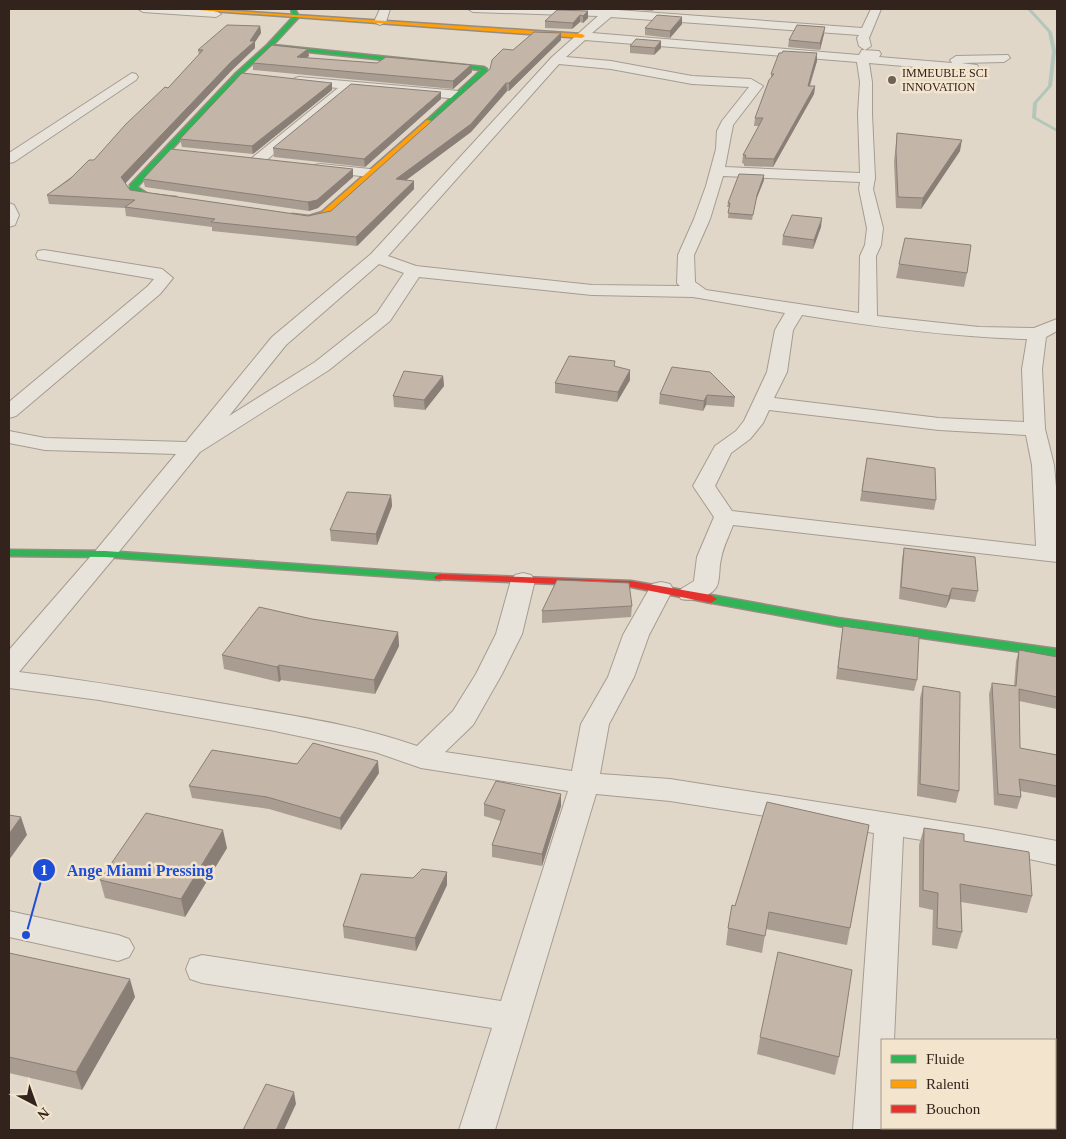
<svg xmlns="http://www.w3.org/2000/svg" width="1066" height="1139" font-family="Georgia,serif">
<rect width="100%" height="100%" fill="#e0d7c8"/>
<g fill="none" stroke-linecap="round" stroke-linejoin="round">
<polygon fill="#b4c5b9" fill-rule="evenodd" points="1027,9 1031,9 1052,32 1056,51 1052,86 1037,103 1036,117 1057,129 1057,132 1032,118 1033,103 1048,86 1052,51 1048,32"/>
<defs>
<g id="street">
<path d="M138 9C153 9 213 6 221 14L216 17 143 12Z"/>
<polygon points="380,9 390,9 386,22 380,25 374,22"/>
<path d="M468 9H618L617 10 862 28 871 9H881L869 38 871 46 865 50 859 46 857 38 859 35 611 17 592 33 859 55 862 50 879 51 881 54 879 57 952 63 950 60 956 56 1008 55 1010 58 1004 62 961 63 977 65 979 68 977 71 973 72 869 63 872 82V114L875 178 873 189 883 228 881 245 876 256 877 316 979 327 1034 328 1057 319V331L1046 337 1042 369 1045 429 1054 465 1057 498V562L733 525C729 536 723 547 721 559 719 566 720 575 718 583 715 596 693 602 681 599L678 594 681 589 694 581 697 557 714 517 693 486 715 446 736 431 744 421 767 372 775 330 785 313 693 297 592 295 419 277 390 321 329 370 200 452 113 559 19 672C94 681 168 694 243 707 301 717 361 726 417 746L453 711 476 674 496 634 511 580 515 575 523 573 531 575 535 580 522 634 502 674 473 725 445 752 572 771 581 724 608 677 623 635 652 584 661 582 670 584 673 589 649 635 634 677 609 724 600 774 670 779 991 829 1057 841V865L991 851 903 837 894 1040H882V1128H935L936 1130H853L874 833 670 801 596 794 495 1130H459L492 1028 202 983 190 979 186 969 190 959 202 955 501 1001 568 791 421 768 375 752 270 730 99 700 9 688V650L97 549 176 454 45 450 9 443V431L45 438 186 442 272 337 371 254 552 57 598 16 473 12ZM585 40 857 62 860 82 858 114 860 173 725 167 733 125 763 86 751 79 692 76 611 61 566 57ZM559 64 611 69 692 84 749 87 722 121 717 131 716 149 706 186 694 219 678 255 677 283 680 286 592 285 416 266 388 256ZM723 176 860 182 859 189 867 228 865 245 860 256 859 313 706 290 695 282 694 255 710 219ZM379 264 404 273 377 313 315 362 229 416 286 345ZM802 315C877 327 951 337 1027 339L1022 369 1024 422 939 418 774 398 787 372 793 330ZM769 410 939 430 1026 435 1032 465 1036 546 732 511 715 486 731 453 750 439 763 423Z"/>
<polygon points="132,73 136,74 138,77 136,80 14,162 9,163 9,153"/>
<polygon points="299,77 459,91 465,95 459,99 352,89 263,163 253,163 251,160 253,157 338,88 295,84 293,81 295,78"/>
<polygon points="320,164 370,169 375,170 377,173 375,176 370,177 315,171 313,168 315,165"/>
<polygon points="9,203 14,205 19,215 15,225 9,227"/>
<polygon points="44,250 156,268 162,269 173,278 160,294 16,416 9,418 9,402 148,286 154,279 38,259 36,255 38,251"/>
<polygon points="9,911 118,935 129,939 134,948 129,957 118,961 9,937"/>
</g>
<g id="fast">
<polygon points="291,9 295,9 299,17 273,45 484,67 487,69 487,72 429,123 427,122 427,120 481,70 270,48 240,75 137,187 148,194 173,197 176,197 176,201 143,198 130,189 130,185 236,73 267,45 293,17"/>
<polygon points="9,550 105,551 440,574 446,577 440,580 105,557 9,556"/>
<polygon points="711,595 838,618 1057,649 1057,657 838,626 707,602 705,599"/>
</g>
<g id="slow">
<polygon points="185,9 207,9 582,34 585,36 582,38"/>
<polygon points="427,120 432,121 328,216 309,220 289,218 288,216 292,214 309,216 322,212"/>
</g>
<polygon id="jam" points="440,574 631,581 711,595 717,599 711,603 631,587 436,579 434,577"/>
</defs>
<use href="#street" stroke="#a59c92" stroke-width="2"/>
<use href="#fast" stroke="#958c82" stroke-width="3"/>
<use href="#slow" stroke="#958c82" stroke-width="3"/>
<use href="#jam" stroke="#958c82" stroke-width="3"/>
<use href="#street" fill="#e8e3da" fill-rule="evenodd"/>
<use href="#fast" fill="#30b455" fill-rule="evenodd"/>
<use href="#slow" fill="#ff9f0a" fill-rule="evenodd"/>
<use href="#jam" fill="#e5322d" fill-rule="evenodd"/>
</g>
<g fill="#a99c91">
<polygon points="626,9 654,9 653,11"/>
<polygon points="588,11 588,18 583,23 580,22 572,29 545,28 545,21"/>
<polygon points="682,24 670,38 645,35 645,28"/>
<polygon points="260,26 261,33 255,42 255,48 232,70 125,183 130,190 308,216 331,211 513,50 561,40 509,91 507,91 471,132 406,180 414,189 357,246 212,231 212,227 126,216 125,208 49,204 47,195 94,160 168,88 199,55 198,50"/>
<polygon points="824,34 820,50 788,47 789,40"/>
<polygon points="661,41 661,48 654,55 630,53 630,46"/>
<polygon points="309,56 306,58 472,72 453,89 253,70 253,63"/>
<polygon points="817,61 810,86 815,86 814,94 773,167 744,166 744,164 742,163 743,155 759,126 754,126 755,118 771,78 771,74"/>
<polygon points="332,83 332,90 253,154 182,147 180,139"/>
<polygon points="441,99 365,167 274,157 273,148"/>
<polygon points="897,133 960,151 921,209 896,208 894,162"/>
<polygon points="353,177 318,208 309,211 145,187 143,179"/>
<polygon points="764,180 756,200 752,220 728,218 729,207 727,207 728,203"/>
<polygon points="821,227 813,249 782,245 783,236"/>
<polygon points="899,264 967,273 964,287 896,278"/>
<polygon points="615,367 630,380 617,402 555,393 555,383"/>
<polygon points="672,367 735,397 734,407 706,405 703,411 659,404 660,394"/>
<polygon points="443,376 444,386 425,410 394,407 393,396"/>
<polygon points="867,458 936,500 934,510 860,501"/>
<polygon points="391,495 392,506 377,545 331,541 330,530"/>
<polygon points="904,548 978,591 975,602 950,599 946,608 899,599 902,559"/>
<polygon points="632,606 631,617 542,623 542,611"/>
<polygon points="312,619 398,632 399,646 375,694 281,680 279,682 224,669 222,655"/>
<polygon points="843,626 917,680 914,691 836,679"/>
<polygon points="1019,650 1057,657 1057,709 1019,701 1020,748 1057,755 1057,798 1020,791 1021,797 1017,809 994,805 989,694 992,683 1014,686 1016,661"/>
<polygon points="923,686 959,791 956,803 917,796 920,698"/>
<polygon points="297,764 379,773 341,830 269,809 192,798 189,786"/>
<polygon points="561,794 561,806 542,866 492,857 492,845 501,821 484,816 484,804"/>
<polygon points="869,825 847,945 766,929 762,953 726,945 728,928 735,906"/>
<polygon points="924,828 964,841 1032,896 1027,913 961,902 962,932 957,949 932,945 933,910 919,907 919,845"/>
<polygon points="227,848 185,917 105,898 100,880"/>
<polygon points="413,878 447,885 416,951 344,938 343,926"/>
<polygon points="9,953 135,997 82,1090 9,1073"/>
<polygon points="760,1037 839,1057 835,1075 757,1054"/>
</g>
<g fill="#897f76">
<polygon points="588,11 588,18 583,23 583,16"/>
<polygon points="580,15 580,22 572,29 573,23"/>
<polygon points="682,17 682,24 670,38 670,31"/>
<polygon points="260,26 261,33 255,42 255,48 232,70 123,186 121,177 250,41"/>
<polygon points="825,27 824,34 820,50 820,43"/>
<polygon points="561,33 561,40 509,91 509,83"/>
<polygon points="661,41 661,48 654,55 655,48"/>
<polygon points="308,49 309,56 298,64 297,57"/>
<polygon points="817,53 817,61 807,93 808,86"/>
<polygon points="471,65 472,72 453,89 453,81"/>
<polygon points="332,83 332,90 253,154 252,146"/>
<polygon points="506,83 507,91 471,132 397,187 396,179"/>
<polygon points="815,86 814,94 773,167 774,159"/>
<polygon points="441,92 441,99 365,167 364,159"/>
<polygon points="962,140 960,151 921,209 923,198"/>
<polygon points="353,169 353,177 318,208 309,211 308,202"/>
<polygon points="764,175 764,180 756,200 752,220 757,195"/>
<polygon points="414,181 414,189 357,246 356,237"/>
<polygon points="822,218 821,227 813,249 814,240"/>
<polygon points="630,370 630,380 617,402 618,392"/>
<polygon points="443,376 444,386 425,410 424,400"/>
<polygon points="707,395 706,405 703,411 704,401"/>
<polygon points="391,495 392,506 377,545 376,534"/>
<polygon points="952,588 950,599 946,608 949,596"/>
<polygon points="398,632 399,646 375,694 374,680"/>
<polygon points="279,665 281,680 279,682 277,667"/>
<polygon points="378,761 379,773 341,830 340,818"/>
<polygon points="561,794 561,806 542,866 542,854"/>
<polygon points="21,817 27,835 9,860 9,834"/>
<polygon points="223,830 227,848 185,917 181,899"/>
<polygon points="447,872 447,885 416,951 415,938"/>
<polygon points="130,979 135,997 82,1090 76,1072"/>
<polygon points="294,1092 296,1104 284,1130 276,1130"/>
</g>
<g fill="#c4b5a9" stroke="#897f76">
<polygon points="557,10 588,11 583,16 580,15 573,23 545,21"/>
<polygon points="657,15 682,17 670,31 645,28"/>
<polygon points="227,25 260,26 250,41 255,41 231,62 121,177 130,190 308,216 331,211 490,69 492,60 503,49 513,50 534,32 561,33 509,83 506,83 471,124 396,179 414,181 356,237 211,222 215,219 125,207 135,200 47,195 70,179 89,160 94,160 126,124 165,87 168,88 203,50 198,50"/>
<polygon points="797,25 825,27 820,43 789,40"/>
<polygon points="636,39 661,41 655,48 630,46"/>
<polygon points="272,45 308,49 297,57 377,63 386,57 471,65 453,81 253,63"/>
<polygon points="783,51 817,53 808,86 815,86 774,159 745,158 746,155 743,155 763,118 755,118 769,80 774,74 771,74 779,53 782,53"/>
<polygon points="242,73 332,83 252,146 180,139"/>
<polygon points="351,84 441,92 364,159 273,148"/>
<polygon points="897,133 962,140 923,198 898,197 896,152"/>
<polygon points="171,149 353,169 317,200 308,202 143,179"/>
<polygon points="739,174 764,175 757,195 753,215 728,213 730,203 728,203"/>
<polygon points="792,215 822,218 814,240 783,236"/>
<polygon points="905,238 971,245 967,273 899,264"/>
<polygon points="569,356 615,361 614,366 630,370 618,392 555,383"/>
<polygon points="672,367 710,372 735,397 707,395 704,401 660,394"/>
<polygon points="404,371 443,376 424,400 393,396"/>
<polygon points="867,458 935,468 936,500 862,491"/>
<polygon points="347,492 391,495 376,534 330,530"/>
<polygon points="904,548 975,557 978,591 952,588 949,596 901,587"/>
<polygon points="557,580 629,583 632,606 542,611"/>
<polygon points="259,607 312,619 398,632 374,680 279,665 277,667 222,655"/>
<polygon points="843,626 919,637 917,680 838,668"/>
<polygon points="1019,650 1057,657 1057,697 1019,689 1020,748 1057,755 1057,786 1019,779 1021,797 998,794 992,683 1016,686"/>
<polygon points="923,686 960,692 959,791 920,784"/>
<polygon points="313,743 378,761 340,818 267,797 189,786 212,750 297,764"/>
<polygon points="496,781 561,794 542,854 492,845 505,810 484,804"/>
<polygon points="767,802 869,825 850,928 769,912 765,936 728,928 732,905 735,906"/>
<polygon points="146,813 223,830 181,899 100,880"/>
<polygon points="9,815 21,817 9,834"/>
<polygon points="924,828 964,834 964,841 1029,852 1032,896 960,884 962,932 937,928 938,893 923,890"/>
<polygon points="422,869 447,872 415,938 343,926 361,874 413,878"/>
<polygon points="778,952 852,970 839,1057 760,1037"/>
<polygon points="9,953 130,979 76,1072 9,1057"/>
<polygon points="266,1084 294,1092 276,1130 243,1130"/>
</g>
<circle fill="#6f6358" stroke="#f3e4cd" stroke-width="2" cx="892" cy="80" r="5"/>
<g text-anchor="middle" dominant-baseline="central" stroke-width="5" stroke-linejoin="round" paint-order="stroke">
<g font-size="12" fill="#32241c" stroke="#f3e4cd" text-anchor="start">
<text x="902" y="73">IMMEUBLE SCI<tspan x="902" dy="14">INNOVATION</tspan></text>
</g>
</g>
<path fill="none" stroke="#1d4ed8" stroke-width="2" d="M26 935L44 870"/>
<g fill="#1d4ed8" stroke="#f3e4cd" stroke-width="2">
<circle cx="26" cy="935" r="5"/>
<circle cx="44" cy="870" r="12"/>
</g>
<g font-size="15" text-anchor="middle" font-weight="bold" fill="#fff">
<text x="44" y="875">1</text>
</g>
<g font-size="16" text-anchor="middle" font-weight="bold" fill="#1d4ed8" stroke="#f3e4cd" stroke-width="5" stroke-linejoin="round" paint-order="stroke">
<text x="140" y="876">Ange Miami Pressing</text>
</g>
<rect width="1066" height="1139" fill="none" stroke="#32241c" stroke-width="20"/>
<rect x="881" y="1039" width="175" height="90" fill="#f3e4cd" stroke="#a69786"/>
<rect x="891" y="1055" width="25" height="8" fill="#30b455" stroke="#a69786"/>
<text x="926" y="1064" font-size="15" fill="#32241c">Fluide</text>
<rect x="891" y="1080" width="25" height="8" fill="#ff9f0a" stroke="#a69786"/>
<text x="926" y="1089" font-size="15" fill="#32241c">Ralenti</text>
<rect x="891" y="1105" width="25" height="8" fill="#e5322d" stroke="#a69786"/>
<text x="926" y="1114" font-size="15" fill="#32241c">Bouchon</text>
<g transform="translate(35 1104) rotate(139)" stroke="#f3e4cd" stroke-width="4" paint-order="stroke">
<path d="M0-4L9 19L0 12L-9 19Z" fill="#32241c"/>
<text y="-8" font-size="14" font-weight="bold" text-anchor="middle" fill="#32241c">N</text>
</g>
</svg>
